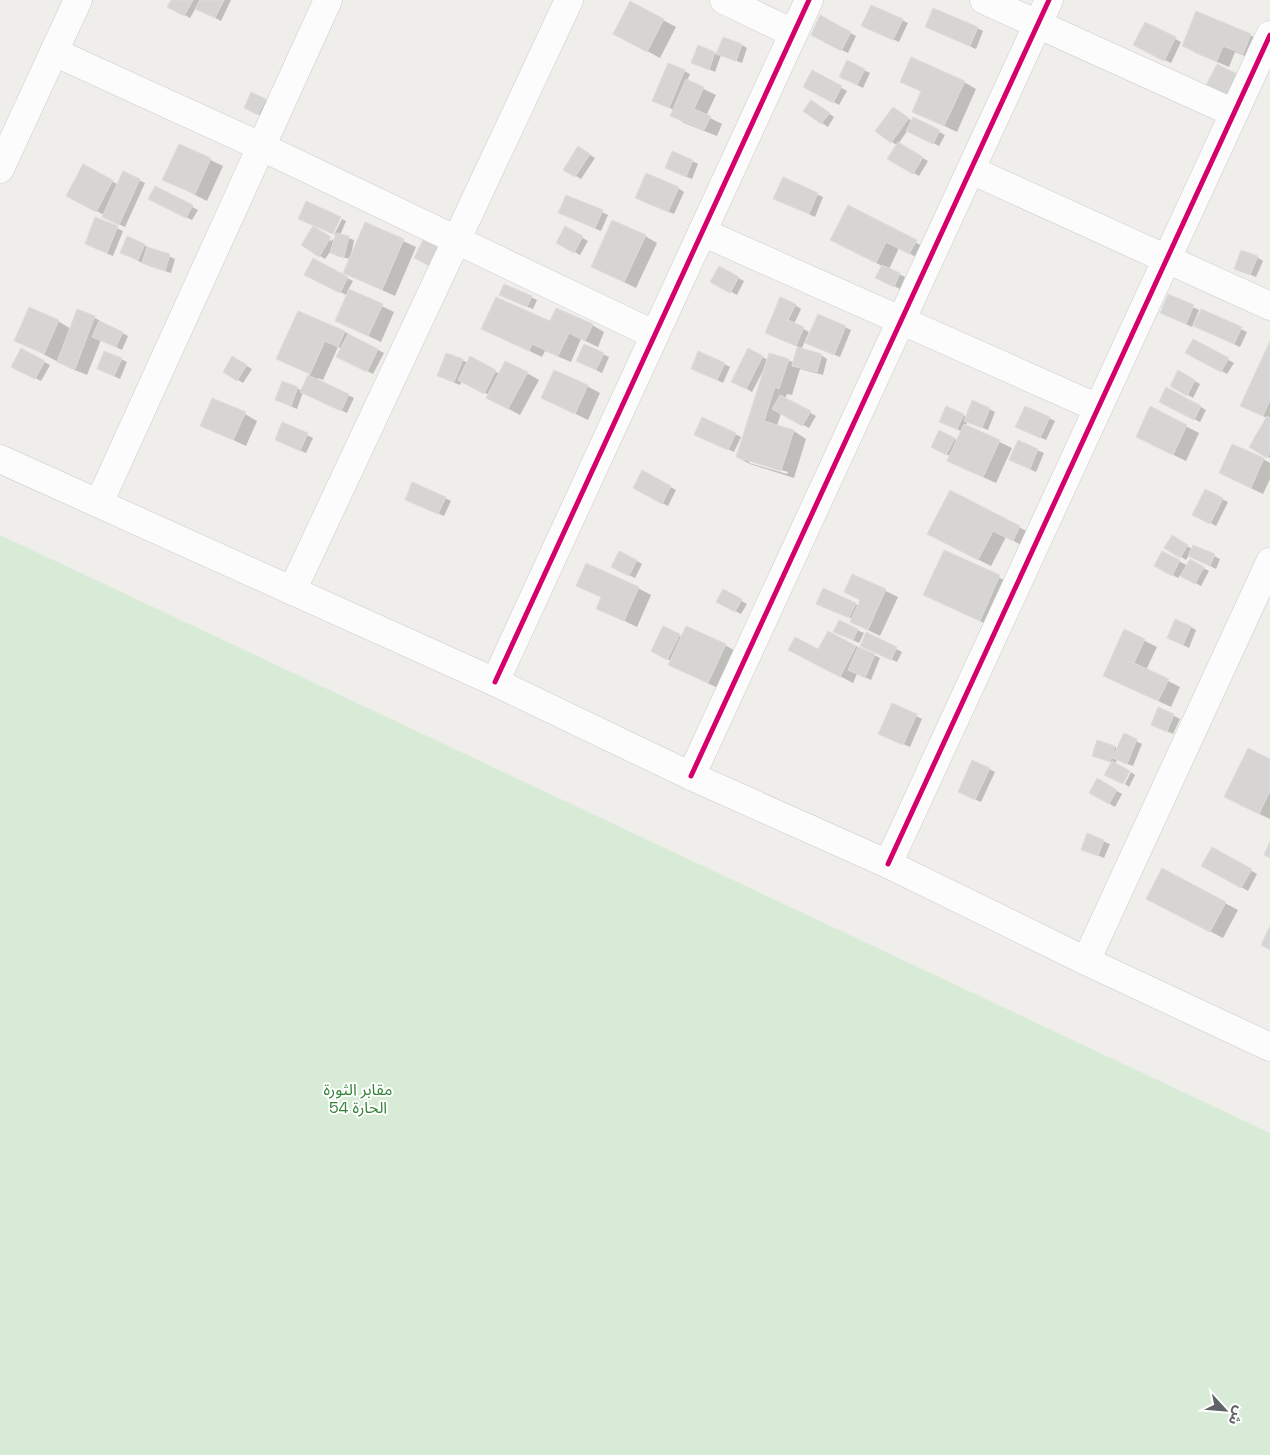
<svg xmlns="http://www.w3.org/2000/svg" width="1270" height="1455" font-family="'Space Grotesk','Noto Sans Arabic',sans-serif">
<rect width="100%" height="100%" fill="#efeeea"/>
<polygon fill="#d8ebd6" points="0,535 1270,1133 1270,1455 0,1455"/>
<g fill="#0003" fill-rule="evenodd">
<polygon points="172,0 231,0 221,21 196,8 190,18 169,6"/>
<polygon points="631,3 676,27 660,58 627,40"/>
<polygon points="821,17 856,36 848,53 818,38"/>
<polygon points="902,20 908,23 899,42 869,29"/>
<polygon points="1146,23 1181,42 1171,63 1141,48"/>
<polygon points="926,27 977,28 983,31 976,49"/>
<polygon points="1250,35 1263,42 1255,60 1235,52 1229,67 1196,53 1183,46"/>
<polygon points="742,45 747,48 742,63 721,55 715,72 692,62 698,47 717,54"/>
<polygon points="864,70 870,73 863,88 847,80"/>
<polygon points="684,71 690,74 687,81 716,95 706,116 722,124 717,136 684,123 672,115 674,110 659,103"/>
<polygon points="812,72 847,91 839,105 805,86"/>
<polygon points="901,82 964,82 976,89 957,132 913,111 922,92"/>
<polygon points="252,94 271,104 265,117 251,111"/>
<polygon points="817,105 834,117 828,127 804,111"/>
<polygon points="899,112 912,121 914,119 945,135 939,146 908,130 898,144 928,161 919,176 889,159 897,145 892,142"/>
<polygon points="179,145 223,166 207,201 164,179"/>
<polygon points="579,148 595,158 581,179 565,169"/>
<polygon points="692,161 698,164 692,179 673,171"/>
<polygon points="83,166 119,185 124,173 145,183 125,227 109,220 104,215 80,202"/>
<polygon points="784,179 823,197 815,217 781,201"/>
<polygon points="156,188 198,210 192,220 156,202"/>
<polygon points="678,188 684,192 674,214 642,201"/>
<polygon points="848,207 928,249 922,260 899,248 889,269 905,277 900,289 883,281 882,266 844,246"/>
<polygon points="602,212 608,215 601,231 566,216"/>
<polygon points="96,219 123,231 113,256 92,247"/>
<polygon points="342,219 346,221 340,235 354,240 351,255 352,256 366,224 416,247 395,296 345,273 350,259 337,256 330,252 325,259 303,245 329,240 332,241 332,239 335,241 336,235 334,235"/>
<polygon points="565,228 588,241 580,255 557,242"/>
<polygon points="645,236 657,243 636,288 605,273"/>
<polygon points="128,238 175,259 171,273 149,266 128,256"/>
<polygon points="1257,257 1263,261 1256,277 1235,269"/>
<polygon points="719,268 744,281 737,295 712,281"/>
<polygon points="311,277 347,278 353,281 348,290 394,312 381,342 337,321 348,296"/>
<polygon points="1169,296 1199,310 1192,327 1161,313"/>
<polygon points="531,297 537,300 533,309 506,298"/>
<path d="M795 305 801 309 794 324 809 332 801 350 821 355 827 359 823 375 800 369 792 395 787 394 785 399 816 416 809 428 781 413 777 426 794 431 806 439 794 478 750 464 737 457 766 367H765L752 392 733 381 749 350 768 360H788L794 363 799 347 772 336ZM749 460 788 472 787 474 749 463Z"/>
<polygon points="1202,310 1247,332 1240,347 1201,329"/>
<polygon points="78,311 95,318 128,336 122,350 101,340 87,375 70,368 16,340 58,321 71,329"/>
<polygon points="299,312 345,332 384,353 373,374 344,359 342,349 338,347 323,380 318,378 317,380 354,398 347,413 303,392 297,409 276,400 297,388 302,391 310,374 278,358"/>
<polygon points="818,315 851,330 840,357 813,346"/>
<polygon points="550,322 592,325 604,332 598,347 581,339 571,362 545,351 542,357 495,335"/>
<polygon points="1193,341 1234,363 1227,374 1187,352"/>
<polygon points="1270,344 1270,458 1250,447 1267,418 1242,406"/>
<polygon points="584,345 609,357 602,373 577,361"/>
<polygon points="22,350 50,365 41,381 13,366"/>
<polygon points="233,358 252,369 243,383 225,372"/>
<polygon points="471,358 500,374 527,373 539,380 520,415 500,404 489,395 462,381 460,385 445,379 462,360 468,363"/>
<polygon points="121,359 127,362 120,379 98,369"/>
<polygon points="724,364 730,367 723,383 698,371"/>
<polygon points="1178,372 1200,384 1193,398 1171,385"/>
<polygon points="587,386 600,393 588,420 543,398"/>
<polygon points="1160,401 1201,407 1206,410 1200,422"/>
<polygon points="1151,408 1199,433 1186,461 1149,443"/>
<polygon points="989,409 995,412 988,430 967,422 966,426 1012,448 996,483 960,467 948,460 950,456 938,450 940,432 957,440 961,431 947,425 963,415 967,417"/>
<polygon points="245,414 257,421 246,446 201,425"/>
<polygon points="1049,418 1055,421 1046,440 1022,429"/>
<polygon points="283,423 313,438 306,453 282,442"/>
<polygon points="735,434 741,437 734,452 701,437"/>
<polygon points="1018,442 1044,453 1036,472 1016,463"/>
<polygon points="1263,459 1270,463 1270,479 1263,494 1220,473"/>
<polygon points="642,472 676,490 668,506 634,488"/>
<polygon points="951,491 1032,534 1025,547 1006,537 991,566 941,541"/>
<polygon points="1205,491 1228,502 1216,526 1194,514"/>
<polygon points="445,498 451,501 444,516 412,502"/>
<polygon points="1172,537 1192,549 1193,546 1220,559 1216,569 1189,555 1186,560 1166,547"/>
<polygon points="945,551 1012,584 992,627 925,594"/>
<polygon points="1163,552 1188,566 1190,561 1209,571 1201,586 1180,575 1178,578 1155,565"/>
<polygon points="637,561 642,564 635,578 618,570"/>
<polygon points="853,575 898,597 880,636 852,622 853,619 823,607 855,604 859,606 861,601"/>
<polygon points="638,588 651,595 637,627 598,608 602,598"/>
<polygon points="724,591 747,604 741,614 718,602"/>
<polygon points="839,622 864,633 859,643 840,634"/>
<polygon points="664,627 682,637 725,645 737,652 720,689 682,671 670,664 671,661 658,654"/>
<polygon points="1191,627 1196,630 1189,648 1168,638"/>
<polygon points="1125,631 1157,647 1146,670 1180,687 1171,707 1105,676"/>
<polygon points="828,632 880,658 871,680 857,674 853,683 802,656 819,651"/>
<polygon points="866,634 902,652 897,662 867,648"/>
<polygon points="892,704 922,719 910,747 885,736"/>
<polygon points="1159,708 1180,719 1173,734 1158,727"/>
<polygon points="1124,735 1142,744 1133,766 1117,760 1115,764 1093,755 1115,747 1118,749"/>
<polygon points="1270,760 1270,819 1238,804"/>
<polygon points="989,769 995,772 981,802 965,795"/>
<polygon points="1131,772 1135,775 1129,787 1125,784"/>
<polygon points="1098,780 1122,794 1115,807 1091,793"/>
<polygon points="1088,835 1110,844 1104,858 1082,849"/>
<polygon points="1213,848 1257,874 1248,891 1203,865"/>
<polygon points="1163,870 1238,910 1223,938 1160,906"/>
</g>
<g fill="#d6d5d3" stroke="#deddd9">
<polygon points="171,0 193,0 184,16 167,7"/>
<polygon points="200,0 224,0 215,18 195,9"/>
<polygon points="630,1 664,19 647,52 613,34"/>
<polygon points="871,5 903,19 893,40 861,26"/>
<polygon points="933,8 978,27 970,46 925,27"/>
<polygon points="1196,11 1251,34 1243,54 1223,46 1217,61 1182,46"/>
<polygon points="820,15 851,32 841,51 811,35"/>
<polygon points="1145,22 1176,37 1164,61 1133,45"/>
<polygon points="723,37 742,44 736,61 716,54"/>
<polygon points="698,45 715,52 709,70 691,63"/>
<polygon points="911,57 965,81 944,126 912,112 921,91 900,82"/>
<polygon points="847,60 865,69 857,85 839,77"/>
<polygon points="668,63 685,70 669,108 652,101"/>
<polygon points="1217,64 1241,76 1228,100 1204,89"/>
<polygon points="812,70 842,86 833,103 803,87"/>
<polygon points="686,79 704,87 694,109 711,116 704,130 670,116"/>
<polygon points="251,92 266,99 258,115 244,108"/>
<polygon points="811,100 830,113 821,124 803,111"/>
<polygon points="893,107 909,118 891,143 875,131"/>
<polygon points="913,117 940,130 933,144 906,131"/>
<polygon points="898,142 923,157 913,174 887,159"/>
<polygon points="179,144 211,158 195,194 162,180"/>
<polygon points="578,146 590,154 575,177 563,170"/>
<polygon points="672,151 693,160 686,177 665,168"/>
<polygon points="83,164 113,180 96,212 66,196"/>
<polygon points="123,171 140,179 119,225 102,217"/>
<polygon points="646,173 679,187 668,212 635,198"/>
<polygon points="783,177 818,193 809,214 773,199"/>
<polygon points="155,186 193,205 186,218 148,199"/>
<polygon points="566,195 603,210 595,228 558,213"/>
<polygon points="306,201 341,217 333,234 298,219"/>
<polygon points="848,205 917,240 909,254 886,242 876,263 830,240"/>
<polygon points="95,217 118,226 107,253 85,244"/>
<polygon points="612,220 646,235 624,282 591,267"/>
<polygon points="365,222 404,239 382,290 343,273"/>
<polygon points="313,226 331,237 319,257 301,245"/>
<polygon points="430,226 454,237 437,270 414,258"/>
<polygon points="565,226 583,236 574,253 556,243"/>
<polygon points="336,233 349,236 344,257 330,253"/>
<polygon points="127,236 145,244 138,260 120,253"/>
<polygon points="147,247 170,254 165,271 142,263"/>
<polygon points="1241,250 1258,256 1250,275 1234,269"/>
<polygon points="313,258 348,277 340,293 304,275"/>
<polygon points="882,265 900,273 894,287 875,278"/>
<polygon points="719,266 739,277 730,293 710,282"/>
<polygon points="504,284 532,296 527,307 499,295"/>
<polygon points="349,289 383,304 368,336 335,321"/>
<polygon points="1168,294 1194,305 1186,324 1160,313"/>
<polygon points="496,297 550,321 556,308 593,324 585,341 569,333 558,356 532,344 529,351 481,329"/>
<polygon points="780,297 796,304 788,320 804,327 796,346 765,333"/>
<polygon points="29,307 59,320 44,354 14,341"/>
<polygon points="77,309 95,316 75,369 57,362"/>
<polygon points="1201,309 1242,327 1234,344 1193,326"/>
<polygon points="298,311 345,331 338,347 325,341 310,374 276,359"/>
<polygon points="818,314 846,326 834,355 805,343"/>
<polygon points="99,321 123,332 116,347 92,337"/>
<polygon points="348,334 378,349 367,372 336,357"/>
<polygon points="1193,339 1229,358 1221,372 1185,353"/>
<polygon points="1270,341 1270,400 1263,416 1240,406"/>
<polygon points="584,344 604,353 596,370 576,361"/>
<polygon points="797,347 822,354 817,372 792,366"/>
<polygon points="21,348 45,361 35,379 11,367"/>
<polygon points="748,348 763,356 746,389 731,382"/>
<polygon points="104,351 122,358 114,376 97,369"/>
<polygon points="698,351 725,363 717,380 691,369"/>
<polygon points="446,353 463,359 454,382 437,376"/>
<polygon points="769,353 789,359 779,389 775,387 764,421 794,430 781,471 736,457"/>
<polygon points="232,356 247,365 237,381 223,372"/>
<polygon points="470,356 496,370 484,394 458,380"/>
<polygon points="505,361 528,372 508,409 486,398"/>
<polygon points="554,370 588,385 575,414 541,398"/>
<polygon points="1178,370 1195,380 1187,396 1170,386"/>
<polygon points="308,375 349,394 341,411 300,392"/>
<polygon points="282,381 298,387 291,406 275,400"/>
<polygon points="1166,387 1201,406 1194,420 1159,402"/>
<polygon points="780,395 811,411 802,426 772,409"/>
<polygon points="212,398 246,412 233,440 200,426"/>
<polygon points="972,400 990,408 982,428 964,421"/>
<polygon points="946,406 964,414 957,429 939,422"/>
<polygon points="1025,406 1050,417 1040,438 1015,427"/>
<polygon points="1150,406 1187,425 1173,455 1136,437"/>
<polygon points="1267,416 1270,418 1270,453 1267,458 1249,447"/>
<polygon points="702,417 736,433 728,450 694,435"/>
<polygon points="282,422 308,433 300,451 275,440"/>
<polygon points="964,424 1000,440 983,477 947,461"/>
<polygon points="939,430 955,438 946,455 931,447"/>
<polygon points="1018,440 1038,449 1030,469 1009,460"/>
<polygon points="1232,444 1264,458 1251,488 1219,473"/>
<polygon points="642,470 671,486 662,504 633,488"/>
<polygon points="412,482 446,497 438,514 405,500"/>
<polygon points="1205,489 1223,498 1210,524 1192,515"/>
<polygon points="950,490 1020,526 1013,541 993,531 978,560 927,534"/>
<polygon points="1172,535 1188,545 1180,558 1164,548"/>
<polygon points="1193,545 1215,554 1210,566 1188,556"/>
<polygon points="944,550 1000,575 980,621 923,595"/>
<polygon points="619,551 637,560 629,576 611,567"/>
<polygon points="1162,551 1180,560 1172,576 1154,566"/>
<polygon points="1190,559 1204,567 1195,584 1180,576"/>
<polygon points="586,563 639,587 624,621 596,609 601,597 576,586"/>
<polygon points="852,574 886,589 868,630 850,622 860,600 844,592"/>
<polygon points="823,588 856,603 849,618 816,604"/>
<polygon points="723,589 742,599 735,612 716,602"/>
<polygon points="1175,619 1191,626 1183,645 1167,638"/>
<polygon points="839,620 858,629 853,640 833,632"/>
<polygon points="663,626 680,634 667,660 651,651"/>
<polygon points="686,626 726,644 708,683 668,665"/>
<polygon points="1124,629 1145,639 1134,663 1169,679 1158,701 1103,676"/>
<polygon points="828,631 856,646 840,677 788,650 795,637 818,649"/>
<polygon points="866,632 897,647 891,660 860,646"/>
<polygon points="858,647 875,654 865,678 848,670"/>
<polygon points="892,703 917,714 903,745 878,734"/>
<polygon points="1158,707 1174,714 1167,732 1151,725"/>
<polygon points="1124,733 1137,739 1127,764 1112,758"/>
<polygon points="1097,740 1115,746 1110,762 1092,756"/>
<polygon points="1248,748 1270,759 1270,791 1259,814 1224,797"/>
<polygon points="972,760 990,768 975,800 958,792"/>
<polygon points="1112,761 1130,771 1123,784 1104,775"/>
<polygon points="1097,778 1117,790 1109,804 1089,793"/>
<polygon points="1087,833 1104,840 1098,856 1081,850"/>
<polygon points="1270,841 1270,858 1264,855"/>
<polygon points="1212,847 1252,869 1241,888 1201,866"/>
<polygon points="1162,868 1226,902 1210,932 1146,899"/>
<polygon points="1270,926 1270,950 1261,945"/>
</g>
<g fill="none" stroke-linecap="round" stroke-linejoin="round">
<defs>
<g id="street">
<polyline points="724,0 793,33"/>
<polyline points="984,0 1234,113"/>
<polyline points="54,52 262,147 655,335"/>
<polyline points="0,169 78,0"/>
<polyline points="971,170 1270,306"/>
<polyline points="702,232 1098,408"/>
<polyline points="99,503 328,0"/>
<polyline points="292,591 569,0"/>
<polyline points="495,682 809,0"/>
<polyline points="691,776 1049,0"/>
<polyline points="888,864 1270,35"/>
<polyline points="1086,961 1270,562"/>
</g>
<polyline id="secondary" points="0,459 495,682 691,776 888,864 1086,961 1270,1047"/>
</defs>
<use href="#street" stroke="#cbcccc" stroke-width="29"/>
<use href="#secondary" stroke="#cacacb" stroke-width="29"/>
<use href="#street" stroke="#fdfcfc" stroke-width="28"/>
<use href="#secondary" stroke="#fdfcfc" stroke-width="28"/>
<defs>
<g id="cycleway">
<polyline points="495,682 809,0"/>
<polyline points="691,776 1049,0"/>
<polyline points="888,864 1270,35"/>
</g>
</defs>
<use href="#cycleway" stroke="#fff" stroke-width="8"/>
<use href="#cycleway" stroke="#d6006c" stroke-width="5"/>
</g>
<g text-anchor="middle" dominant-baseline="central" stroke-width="4" stroke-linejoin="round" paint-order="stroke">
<g font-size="16" fill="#348238" stroke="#fff">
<text x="358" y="1089">مقابر الثورة<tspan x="358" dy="18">الحارة 54</tspan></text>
</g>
</g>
<g transform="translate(1225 1410) rotate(116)" stroke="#ffffff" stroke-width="4" paint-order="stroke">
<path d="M0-4L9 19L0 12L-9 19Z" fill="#5f6368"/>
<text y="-8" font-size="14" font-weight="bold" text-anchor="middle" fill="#5f6368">ش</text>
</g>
</svg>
